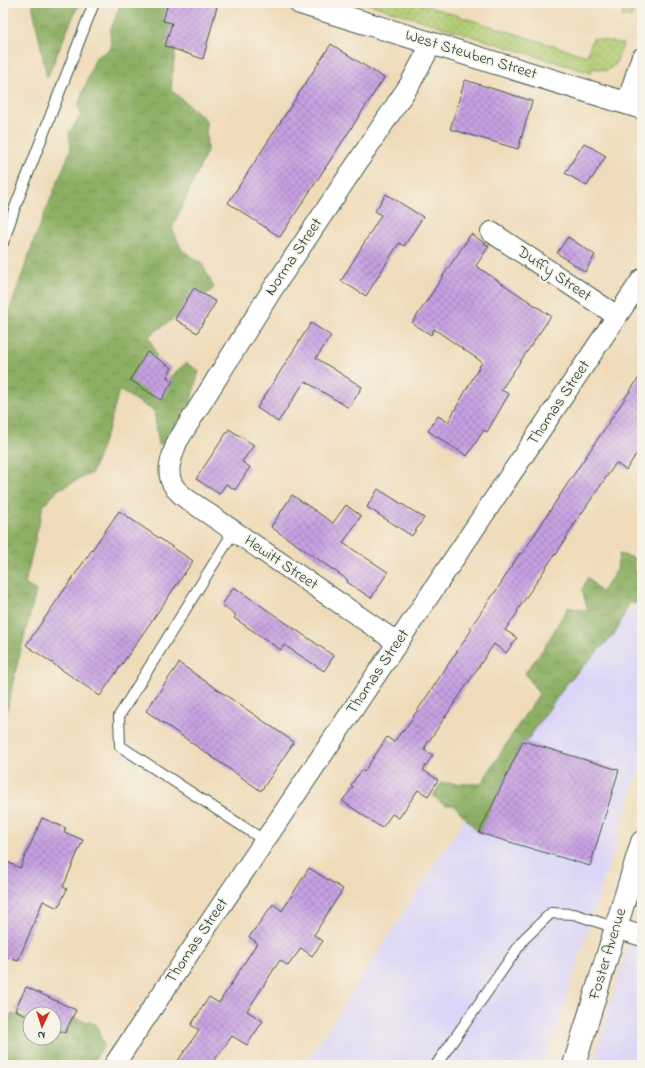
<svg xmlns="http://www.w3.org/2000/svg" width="645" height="1068" viewBox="0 0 645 1068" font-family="'Indie Flower',sans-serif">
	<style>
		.built { fill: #dbd6f7 }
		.grass { fill: url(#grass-dots); stroke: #688452 }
		.forest { fill: url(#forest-crowns); stroke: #56764c }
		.building { fill: url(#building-cross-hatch) }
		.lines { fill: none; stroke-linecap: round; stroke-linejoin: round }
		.service-casing { stroke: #3e5548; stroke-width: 12 }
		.minor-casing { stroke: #3e5548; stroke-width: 22 }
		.tertiary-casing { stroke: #3e5548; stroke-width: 24 }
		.secondary-casing { stroke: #3e5548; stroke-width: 24 }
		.service { stroke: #fff; stroke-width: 10 }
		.minor { stroke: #fff; stroke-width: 20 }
		.tertiary { stroke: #fff; stroke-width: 22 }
		.secondary { stroke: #fff; stroke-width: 22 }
		.labels { text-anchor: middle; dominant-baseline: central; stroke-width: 3.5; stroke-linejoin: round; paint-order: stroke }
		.street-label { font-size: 16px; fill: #1f3d34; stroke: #f7f3e8 }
	</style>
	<defs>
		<pattern id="grass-dots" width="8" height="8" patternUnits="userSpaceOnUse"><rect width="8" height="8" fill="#b0cb71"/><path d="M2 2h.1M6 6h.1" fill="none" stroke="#8fa65e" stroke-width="1.8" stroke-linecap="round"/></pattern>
		<pattern id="forest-crowns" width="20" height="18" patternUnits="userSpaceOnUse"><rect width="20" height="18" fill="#8caf63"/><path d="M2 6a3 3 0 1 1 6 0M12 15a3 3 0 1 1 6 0" fill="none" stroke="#729052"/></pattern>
		<pattern id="building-cross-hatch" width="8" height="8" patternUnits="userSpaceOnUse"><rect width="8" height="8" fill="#c7a0e2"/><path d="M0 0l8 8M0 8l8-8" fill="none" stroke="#a184b8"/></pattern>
	</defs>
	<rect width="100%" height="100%" fill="#f7f3e8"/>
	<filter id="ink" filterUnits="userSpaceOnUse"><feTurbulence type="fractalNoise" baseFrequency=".025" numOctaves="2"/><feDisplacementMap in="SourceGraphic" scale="8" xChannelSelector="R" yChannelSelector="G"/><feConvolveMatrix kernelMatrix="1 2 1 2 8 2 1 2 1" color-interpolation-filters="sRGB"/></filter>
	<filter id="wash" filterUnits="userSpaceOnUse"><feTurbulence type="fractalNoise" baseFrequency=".012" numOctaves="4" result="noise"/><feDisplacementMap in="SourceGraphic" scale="16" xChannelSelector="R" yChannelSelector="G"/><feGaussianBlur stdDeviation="0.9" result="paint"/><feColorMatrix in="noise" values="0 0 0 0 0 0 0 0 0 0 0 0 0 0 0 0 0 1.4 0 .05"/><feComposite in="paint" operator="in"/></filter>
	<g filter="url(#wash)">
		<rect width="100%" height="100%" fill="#efdbb9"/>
		<g class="built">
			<polygon points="642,598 642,761 545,1065 305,1065 539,704"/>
			<polygon points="642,900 642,1065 593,1065 624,958"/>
		</g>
		<g class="grass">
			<polygon points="365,3 417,3 587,56 593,38 623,44 616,64 607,71 593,68 591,73"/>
			<polygon points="626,3 635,3 631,18 622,16"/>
		</g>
		<g class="forest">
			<polygon points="32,3 79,3 47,78"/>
			<polygon points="121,3 187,3 177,33 171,90 206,120 207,151 172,228 182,250 202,263 214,288 198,301 149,336 165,381 186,363 199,371 191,401 192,430 159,445 154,411 119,390 110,424 92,473 59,489 43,506 25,584 36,591 15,673 3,729 3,330 34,240 71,149 69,133 81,115 78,105 96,57 111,49 110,31"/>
			<polygon points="619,554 634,558 634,571 642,574 642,604 629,603 616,632 568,682 526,742 523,741 479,833 454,805 445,805 433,796 441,783 481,784 519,724 539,694 525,673 544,648 568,607 588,611 582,590 588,577 601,593 617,570"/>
			<polygon points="13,1014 30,1018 30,1038 54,1038 54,1023 66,1016 96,1024 104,1046 91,1065 3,1065 3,1018"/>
		</g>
		<g id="blocks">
			<g class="building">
				<polygon points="168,3 218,3 203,59 165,46 172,23 163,21"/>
				<polygon points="331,44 384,78 280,237 228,203"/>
				<polygon points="465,80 532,101 518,149 450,129"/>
				<polygon points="584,143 606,156 587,186 565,173"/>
				<polygon points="386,194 423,217 404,246 399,243 366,296 341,281 381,215 375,211"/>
				<polygon points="471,234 489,246 476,266 551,316 501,390 509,394 487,432 484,430 467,456 428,431 438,416 448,422 482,362 434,329 431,335 412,323"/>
				<polygon points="568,237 595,255 585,272 557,253"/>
				<polygon points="194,288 216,302 197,333 175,319"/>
				<polygon points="311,323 331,336 316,358 362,387 349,408 305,381 278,422 257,408"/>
				<polygon points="147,352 172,368 167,377 173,381 161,400 130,380"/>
				<polygon points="642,373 642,445 626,470 616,463 575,523 556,555 555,554 517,611 518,612 505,630 517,638 506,653 494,644 425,747 426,747 424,750 433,755 423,770 438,780 428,796 418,790 399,818 392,814 382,828 342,801 353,787 351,785 362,770 364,772 387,737 394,742 402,731 403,732 472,629 470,628 500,585 520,553 522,554 564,489"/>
				<polygon points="229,429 254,445 242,462 250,467 235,490 226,484 219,494 196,479"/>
				<polygon points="378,489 424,518 412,536 367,507"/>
				<polygon points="292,495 333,523 346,505 361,516 343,543 388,572 371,598 347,582 348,580 271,527"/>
				<polygon points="119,511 193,561 100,696 26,645"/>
				<polygon points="234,587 334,656 324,671 284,645 281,650 234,618 236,615 222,605"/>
				<polygon points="179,663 294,742 261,791 146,711"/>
				<polygon points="523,741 619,770 590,866 479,833"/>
				<polygon points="42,818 66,828 64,832 83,840 63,887 67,889 58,908 43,901 18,961 3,956 3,860 20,868"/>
				<polygon points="309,868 343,889 314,935 323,941 312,956 301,948 288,966 280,960 247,1011 263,1021 247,1045 232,1036 211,1065 175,1065 199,1030 191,1025 209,997 219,1003 257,943 249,937 273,904 282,911"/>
				<polygon points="26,987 76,1010 65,1033 54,1028 54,1014 30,1014 30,1017 15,1010"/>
			</g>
		</g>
	</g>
	<g filter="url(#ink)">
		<use href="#blocks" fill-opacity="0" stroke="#3e5548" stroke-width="1"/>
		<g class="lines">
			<defs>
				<g id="service">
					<polyline points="3,243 14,210 94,3"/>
					<polyline points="234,531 119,716 120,746 265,841"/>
					<polyline points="436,1065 524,939 551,913 574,914 616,928"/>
				</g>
				<g id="minor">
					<polyline points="491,232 617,316"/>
					<path d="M398,643L184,497C181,494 177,491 175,488C164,474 172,456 177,442L272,290L410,84L432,43"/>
					<polyline points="616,928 642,936"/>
					<polyline points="114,1065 642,279"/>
				</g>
				<polyline id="tertiary" points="574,1065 642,842"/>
				<g id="secondary">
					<polyline points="300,3 642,108"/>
					<polyline points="628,103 642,59"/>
				</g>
			</defs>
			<use href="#service" class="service-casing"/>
			<use href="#minor" class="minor-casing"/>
			<use href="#tertiary" class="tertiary-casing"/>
			<use href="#secondary" class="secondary-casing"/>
			<use href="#service" class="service"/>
			<use href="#minor" class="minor"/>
			<use href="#tertiary" class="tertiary"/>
			<use href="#secondary" class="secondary"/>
		</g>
	</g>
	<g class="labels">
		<g class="street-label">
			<text transform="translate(471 55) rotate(17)">West Steuben Street</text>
			<text transform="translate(294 257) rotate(-56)">Norma Street</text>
			<text transform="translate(554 274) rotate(34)">Duffy Street</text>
			<text transform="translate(559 403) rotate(-56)">Thomas Street</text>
			<text transform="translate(281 563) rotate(34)">Hewitt Street</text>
			<text transform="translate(378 672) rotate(-56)">Thomas Street</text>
			<text transform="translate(197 941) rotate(-56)">Thomas Street</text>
			<text transform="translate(608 954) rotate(-73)">Foster Avenue</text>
		</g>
	</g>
	<rect width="645" height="1068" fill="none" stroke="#f7f3e8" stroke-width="16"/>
	<g transform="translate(42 1026) rotate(184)"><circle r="19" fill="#f7f3e8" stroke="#a1aaa0"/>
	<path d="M0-3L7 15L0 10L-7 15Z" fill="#c8321e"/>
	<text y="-6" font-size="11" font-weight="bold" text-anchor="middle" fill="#1f3d34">N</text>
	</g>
</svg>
